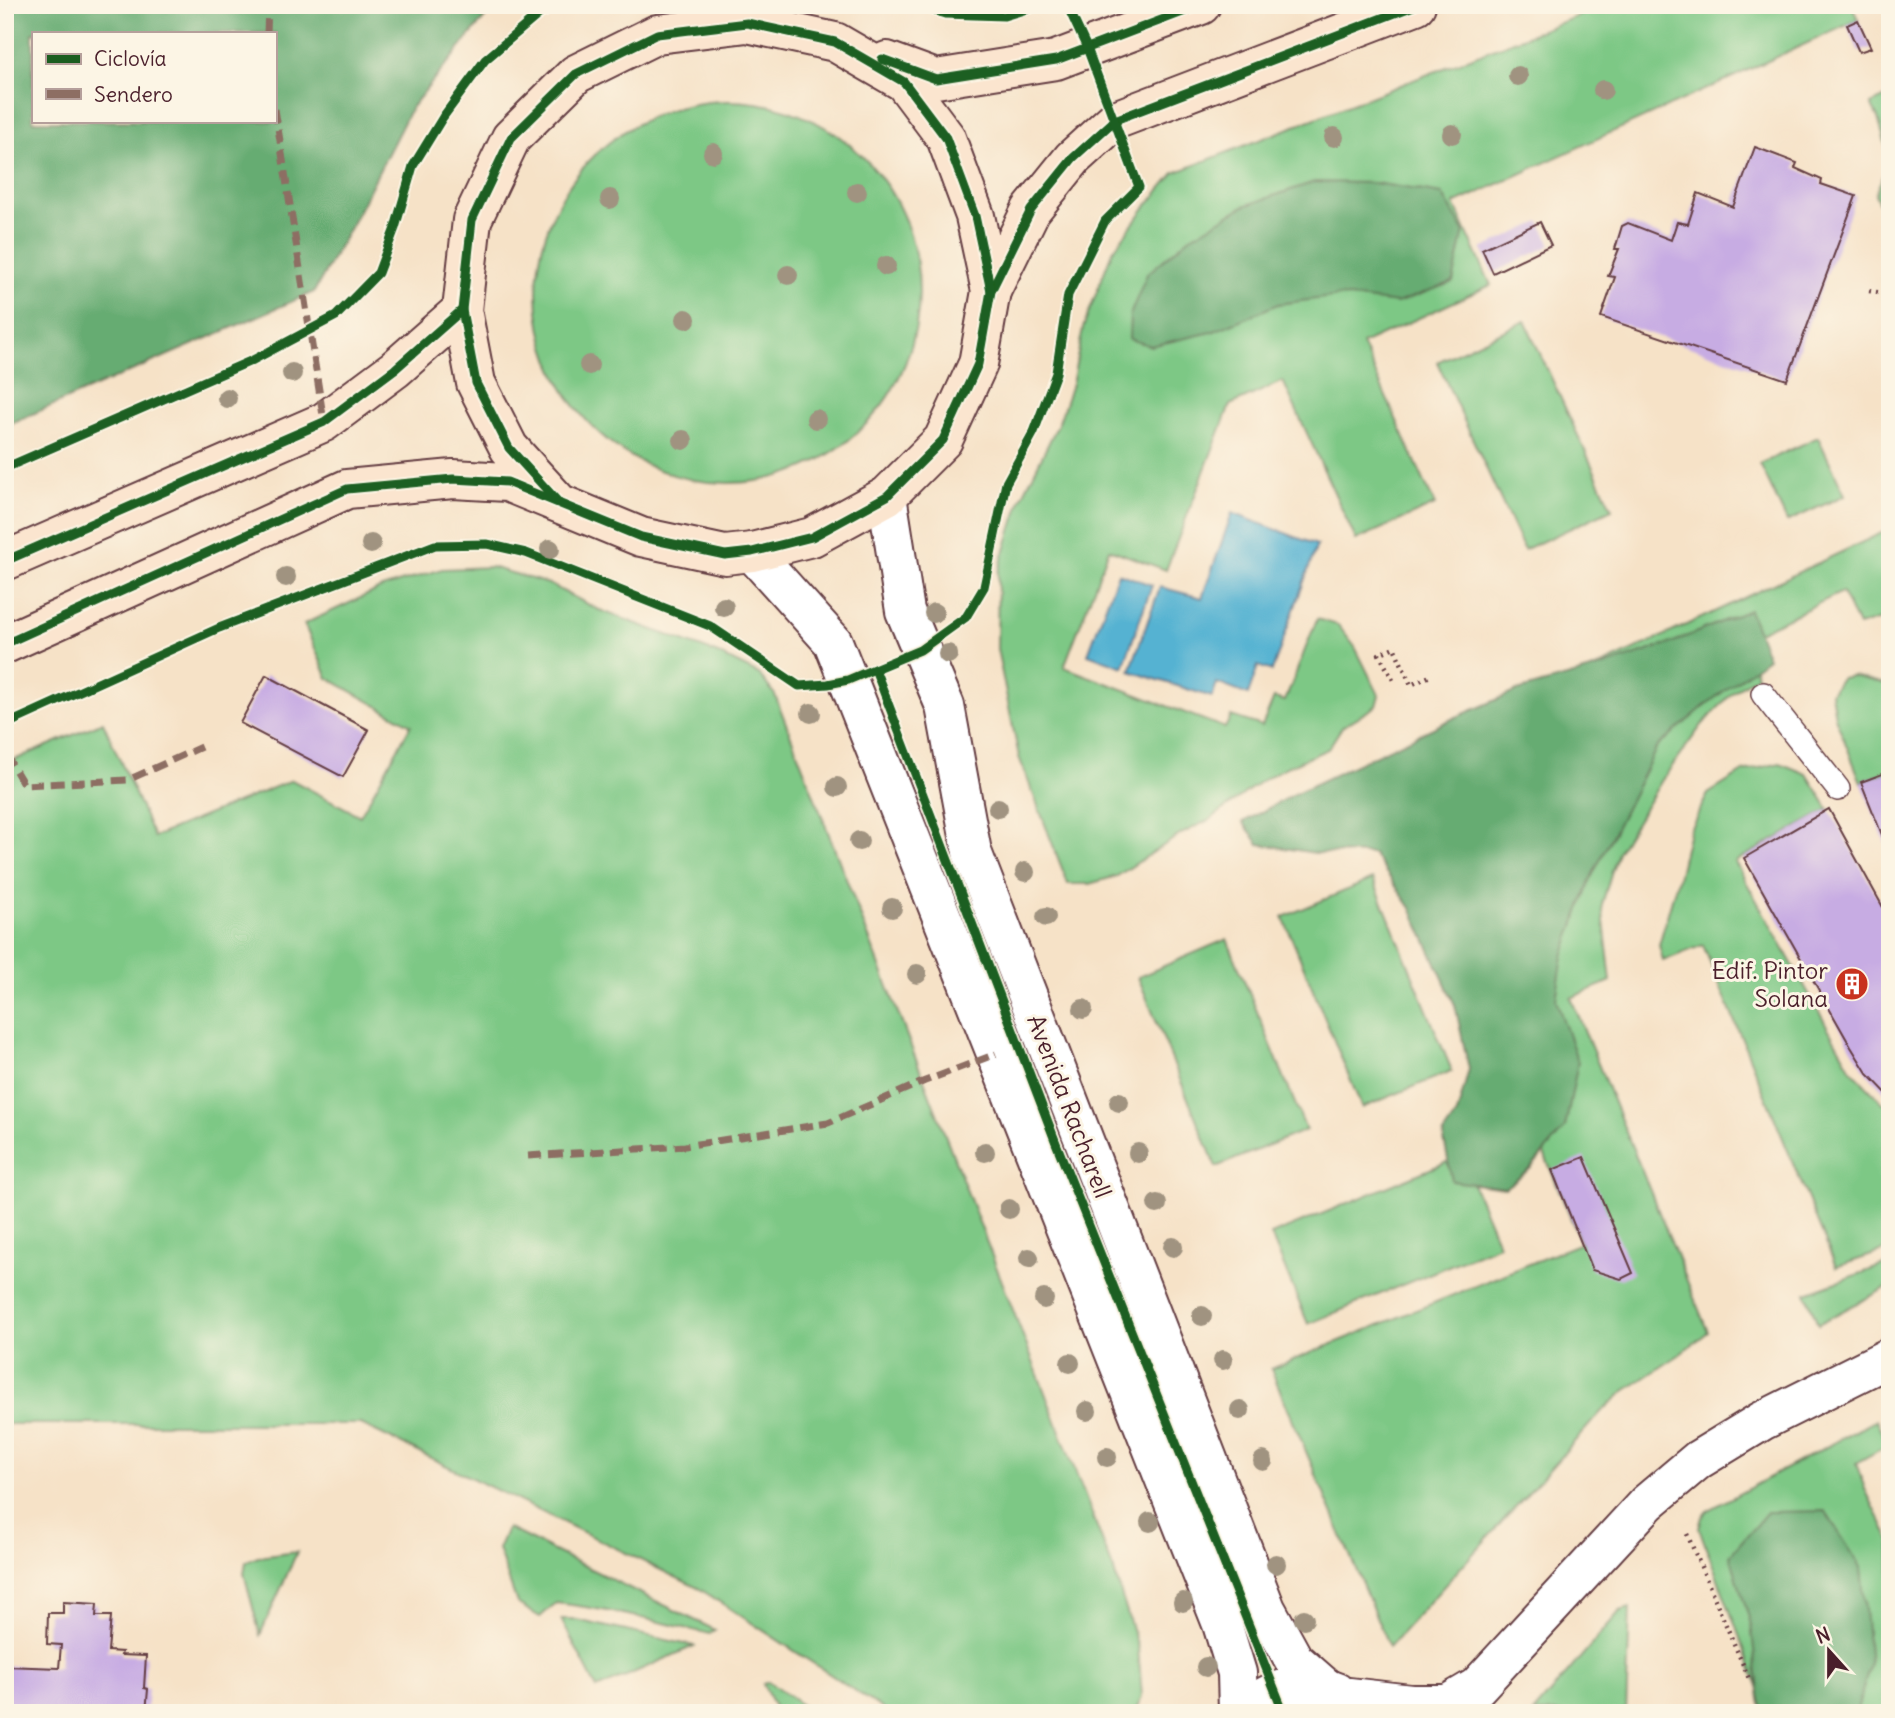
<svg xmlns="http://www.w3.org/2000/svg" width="1895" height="1718" viewBox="0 0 1895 1718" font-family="Delius,sans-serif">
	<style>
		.green { fill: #7dc885; stroke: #647458; stroke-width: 2 }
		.forest { fill: #66ac72; stroke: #58664e; stroke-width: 2; fill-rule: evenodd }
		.water { fill: #54b2d2; stroke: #4f687e; stroke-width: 2 }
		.building { fill: #c7ace3 }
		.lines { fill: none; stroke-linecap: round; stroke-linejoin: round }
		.lane-casing { stroke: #643c42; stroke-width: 26 }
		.street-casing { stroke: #643c42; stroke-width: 42 }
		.secondary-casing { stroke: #643c42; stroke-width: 42 }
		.path { stroke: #643c42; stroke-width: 4.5; stroke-dasharray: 2 5; stroke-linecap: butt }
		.lane { stroke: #fff; stroke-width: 23 }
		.street { stroke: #fff; stroke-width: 38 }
		.secondary { stroke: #fbe5cf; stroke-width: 38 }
		.quiet { stroke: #8d6e63; stroke-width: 7; stroke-dasharray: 14 7; stroke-linecap: butt }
		.cycleway-casing { stroke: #fcf5e5; stroke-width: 13 }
		.cycleway { stroke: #1b5e20; stroke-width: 9 }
		.tree { fill: #a09380 }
		.labels { text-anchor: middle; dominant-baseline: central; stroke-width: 6; stroke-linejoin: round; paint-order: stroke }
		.poi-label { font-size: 24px; fill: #4a1f2b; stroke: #fcf5e5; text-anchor: end }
		.street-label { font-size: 24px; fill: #4a1f2b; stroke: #fcf5e5 }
	</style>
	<rect width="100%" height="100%" fill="#fcf5e5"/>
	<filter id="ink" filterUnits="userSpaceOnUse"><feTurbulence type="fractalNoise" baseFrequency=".0143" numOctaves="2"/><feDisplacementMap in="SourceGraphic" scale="14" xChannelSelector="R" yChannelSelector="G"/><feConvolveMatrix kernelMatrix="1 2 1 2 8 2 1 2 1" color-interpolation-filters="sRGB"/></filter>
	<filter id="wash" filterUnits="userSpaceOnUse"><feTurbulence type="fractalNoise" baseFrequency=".00686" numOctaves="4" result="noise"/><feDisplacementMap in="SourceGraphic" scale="28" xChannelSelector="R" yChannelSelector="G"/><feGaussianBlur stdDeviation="1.57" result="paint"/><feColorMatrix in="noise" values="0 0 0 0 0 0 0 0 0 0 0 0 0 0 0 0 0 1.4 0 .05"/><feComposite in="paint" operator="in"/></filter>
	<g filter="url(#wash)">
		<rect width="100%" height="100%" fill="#f6e2c7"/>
		<g class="green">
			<polygon points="1606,5 1852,5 1858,20 1454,204 1491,285 1362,344 1435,505 1356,540 1283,381 1230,405 1166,570 1109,549 1064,667 1225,728 1231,716 1262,726 1274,698 1285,701 1317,619 1338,625 1355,647 1379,695 1376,706 1342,727 1328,749 1282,769 1257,784 1211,819 1181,834 1117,876 1089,884 1068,884 1019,757 997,649 998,572 1021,499 1059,422 1072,384 1083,328 1112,252 1144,209 1174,173"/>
			<polygon points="1890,95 1890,229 1875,194 1890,160 1878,118 1871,104"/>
			<circle cx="728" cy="292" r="191"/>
			<polygon points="1525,321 1612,509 1524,550 1437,362"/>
			<polygon points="1818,437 1845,495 1787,522 1760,464"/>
			<polygon points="1890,529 1890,620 1877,620 1858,626 1842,592 1744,639 1757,675 1733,692 1702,725 1662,780 1618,852 1602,904 1611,981 1571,998 1708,1332 1679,1355 1625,1391 1601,1412 1389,1647 1271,1369 1581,1243 1405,817 1485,720"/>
			<polygon points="491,567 549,584 597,609 718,654 759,674 775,695 1114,1571 1138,1648 1142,1696 1136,1713 889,1713 700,1589 361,1424 5,1424 5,764 103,722 154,837 292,780 360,816 411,725 328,678 304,624 382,588 442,569"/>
			<polygon points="1852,676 1890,685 1890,771 1861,782 1835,717 1831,693 1841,678"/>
			<polygon points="1780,763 1807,774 1829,809 1735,862 1851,1069 1882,1102 1890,1107 1890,1249 1836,1267 1703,945 1663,961 1659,945 1679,874 1689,831 1708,794 1743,772"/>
			<polygon points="1373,879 1452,1071 1362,1108 1283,917"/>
			<polygon points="1227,939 1306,1130 1216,1167 1138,977"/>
			<polygon points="1461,1156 1499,1245 1308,1324 1271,1235"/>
			<polygon points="1890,1263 1890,1286 1818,1324 1806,1293"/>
			<polygon points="1876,1420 1888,1445 1856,1463 1865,1489 1890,1540 1890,1713 1768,1713 1699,1528 1702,1517 1707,1511"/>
			<path d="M507,1528L715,1630L710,1634C659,1622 608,1609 556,1603L540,1617L517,1603L498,1549Z"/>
			<polygon points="297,1552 260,1635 244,1573 246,1562 258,1557"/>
			<polygon points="1630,1608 1626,1713 1533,1713 1620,1611"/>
			<polygon points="561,1619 572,1619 694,1646 597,1689"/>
			<polygon points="768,1682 813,1713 777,1713 763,1684"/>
		</g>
		<g class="forest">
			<path d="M5,5H499L490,11L411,108L352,224L314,292L5,426ZM33,33H275V121H33Z"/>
			<polygon points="1314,182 1375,183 1442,194 1464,231 1453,282 1397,303 1340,296 1278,304 1212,332 1151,346 1129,339 1130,315 1147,274 1189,238 1244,206"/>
			<polygon points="1749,610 1768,658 1708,703 1657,747 1592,876 1563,956 1556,1000 1578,1062 1565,1128 1531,1168 1505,1188 1452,1181 1443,1134 1457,1114 1469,1069 1455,1005 1411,908 1373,854 1315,853 1259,844 1243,822 1294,794 1454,718 1517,691 1595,669 1671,643"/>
			<polygon points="1825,1511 1861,1567 1870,1664 1856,1713 1763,1713 1760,1699 1751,1625 1730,1555 1767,1512"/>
		</g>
		<g class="water">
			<polygon points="1232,513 1317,545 1272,671 1258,666 1248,695 1217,683 1212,697 1130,671 1160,587 1202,598"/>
			<polygon points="1118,573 1152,585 1123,667 1088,654"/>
		</g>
		<g id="blocks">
			<g class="building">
				<polygon points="1858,20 1871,48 1859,52 1847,25"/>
				<polygon points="1755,147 1797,163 1795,168 1822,180 1821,184 1856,196 1787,380 1601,317 1615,277 1608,276 1619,249 1615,249 1622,226 1628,223 1671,240 1677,222 1688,224 1698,193 1733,207"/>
				<polygon points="1540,222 1551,245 1493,273 1482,249"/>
				<polygon points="266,675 369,730 343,777 240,723"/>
				<polygon points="1890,771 1890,855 1861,782"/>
				<polygon points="1829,809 1890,920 1890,1097 1867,1073 1851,1047 1744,858"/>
				<polygon points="1584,1157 1633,1273 1621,1279 1592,1270 1552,1170"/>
				<polygon points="63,1602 97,1604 96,1616 111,1616 108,1651 122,1652 121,1655 146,1656 144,1688 148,1689 146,1713 5,1713 5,1666 59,1668 61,1645 47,1644 48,1613 63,1613"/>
			</g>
		</g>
	</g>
	<g filter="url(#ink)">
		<use href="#blocks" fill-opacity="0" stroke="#643c42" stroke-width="2"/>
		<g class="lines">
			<defs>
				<polyline id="lane" points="1763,694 1838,789"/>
				<g id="street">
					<polyline points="887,496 905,611 945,706 972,852 1266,1609 1294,1660 1326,1688"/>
					<polyline points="752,552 833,642 1222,1624 1237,1673 1238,1713"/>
					<polyline points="1349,1697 1411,1704 1448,1704 1477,1687 1647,1503 1698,1460 1762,1421 1890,1357"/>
					<path d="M1244,1713C1269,1688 1303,1678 1336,1692"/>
				</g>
				<g id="secondary">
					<polyline points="887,61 936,79 1056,60 1201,5"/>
					<polyline points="991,291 1031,210 1073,158 1115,120 1416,5"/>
					<polyline points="5,561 324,422 395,369 462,310"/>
					<polyline points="5,644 347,489 453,479 507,482 641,537 725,555 752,552 812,537 887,496 943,440 978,364 991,291 975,216 946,138 904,82 835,42 747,23 657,34 576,74 511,138 472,220 462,310 476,383 509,448 559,503"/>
				</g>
			</defs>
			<use href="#lane" class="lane-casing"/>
			<use href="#street" class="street-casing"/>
			<use href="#secondary" class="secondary-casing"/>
			<g class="path">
				<polyline points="1869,291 1890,294"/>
				<polyline points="1393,680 1379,654 1394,647 1411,685 1430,676"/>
				<polyline points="1687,1534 1750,1681"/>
			</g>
			<use href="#lane" class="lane"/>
			<use href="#street" class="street"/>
			<use href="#secondary" class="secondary"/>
			<g class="quiet">
				<polyline points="267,33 268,5"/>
				<polyline points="275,109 324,422"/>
				<polyline points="5,753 24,785 128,780 201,747"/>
				<polyline points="528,1156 685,1146 828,1123 925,1081 996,1054"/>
			</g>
			<defs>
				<g id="cycleway">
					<polyline points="917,5 945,14 1004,16 1040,5"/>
					<polyline points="882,59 936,79 1056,60 1201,5"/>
					<polyline points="991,291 1031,210 1073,158 1115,120 1416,5"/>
					<polyline points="5,468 253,360 336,316 378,273 395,228 413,166 443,117 485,60 539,14 559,5"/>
					<polyline points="5,561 324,422 395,369 462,310"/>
					<polyline points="5,644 347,489 453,479 507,482 641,537 725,555 752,552 812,537 887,496 943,440 978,364 991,291 975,216 946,138 904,82 835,42 747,23 657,34 576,74 511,138 472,220 462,310 476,383 509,448 559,503"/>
					<polyline points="875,669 1056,1143 1284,1713"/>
					<polyline points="5,725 219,628 435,545 487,544 526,553 710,626 799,686 828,684 848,680 920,650 966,617 984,587 1006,483 1034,432 1056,373 1068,295 1105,221 1139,187 1087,48 1067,5"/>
				</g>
			</defs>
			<use href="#cycleway" class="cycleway-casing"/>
			<use href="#cycleway" class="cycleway"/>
		</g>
		<g class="tree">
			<circle cx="1518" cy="76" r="10"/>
			<circle cx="1603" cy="90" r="10"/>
			<circle cx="1452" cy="134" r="10"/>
			<circle cx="1334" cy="137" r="10"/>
			<circle cx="713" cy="153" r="10"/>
			<circle cx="857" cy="192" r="10"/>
			<circle cx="610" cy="199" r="10"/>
			<circle cx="886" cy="266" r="10"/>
			<circle cx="788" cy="275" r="10"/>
			<circle cx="686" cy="319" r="10"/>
			<circle cx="589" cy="365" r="10"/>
			<circle cx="292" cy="373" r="10"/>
			<circle cx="227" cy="398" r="10"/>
			<circle cx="816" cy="419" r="10"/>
			<circle cx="683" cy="440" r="10"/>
			<circle cx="371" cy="544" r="10"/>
			<circle cx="550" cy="549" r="10"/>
			<circle cx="286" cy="577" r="10"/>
			<circle cx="724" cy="607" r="10"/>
			<circle cx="934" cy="613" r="10"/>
			<circle cx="948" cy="654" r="10"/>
			<circle cx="811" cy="713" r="10"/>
			<circle cx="837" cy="787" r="10"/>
			<circle cx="998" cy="808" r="10"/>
			<circle cx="859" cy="841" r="10"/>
			<circle cx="1025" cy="872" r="10"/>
			<circle cx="892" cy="908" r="10"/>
			<circle cx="1046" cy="917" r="10"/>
			<circle cx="917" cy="974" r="10"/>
			<circle cx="1083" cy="1009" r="10"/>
			<circle cx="1119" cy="1102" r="10"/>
			<circle cx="985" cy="1152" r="10"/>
			<circle cx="1138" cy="1153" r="10"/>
			<circle cx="1157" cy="1204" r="10"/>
			<circle cx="1009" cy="1209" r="10"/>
			<circle cx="1173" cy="1247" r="10"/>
			<circle cx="1029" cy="1258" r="10"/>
			<circle cx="1044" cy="1299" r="10"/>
			<circle cx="1202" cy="1316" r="10"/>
			<circle cx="1223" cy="1360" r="10"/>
			<circle cx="1070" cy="1363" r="10"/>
			<circle cx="1240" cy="1410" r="10"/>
			<circle cx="1087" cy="1411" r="10"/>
			<circle cx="1107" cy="1457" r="10"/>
			<circle cx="1263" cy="1461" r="10"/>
			<circle cx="1150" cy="1522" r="10"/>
			<circle cx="1276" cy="1564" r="10"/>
			<circle cx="1183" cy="1602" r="10"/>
			<circle cx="1304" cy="1619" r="10"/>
			<circle cx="1206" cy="1667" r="10"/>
		</g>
	</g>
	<defs>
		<symbol id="building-disc" viewBox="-11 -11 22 22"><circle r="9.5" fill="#c8321e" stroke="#fcf5e5"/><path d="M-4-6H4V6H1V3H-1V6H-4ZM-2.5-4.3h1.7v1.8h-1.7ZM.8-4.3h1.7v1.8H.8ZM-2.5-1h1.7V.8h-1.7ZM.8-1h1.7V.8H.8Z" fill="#fff"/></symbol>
	</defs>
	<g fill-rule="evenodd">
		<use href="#building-disc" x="1833" y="965" width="38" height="38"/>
	</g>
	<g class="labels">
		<g class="poi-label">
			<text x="1828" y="970">Edif. Pintor<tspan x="1828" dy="28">Solana</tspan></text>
		</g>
		<g class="street-label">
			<text transform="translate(1070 1106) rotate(69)">Avenida Racharell</text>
		</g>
	</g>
	<rect width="1895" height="1718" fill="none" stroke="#fcf5e5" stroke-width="28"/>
	<rect x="32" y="32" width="245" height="91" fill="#fcf5e5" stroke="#b59f9b" stroke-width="2"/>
	<rect x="46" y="54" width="35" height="10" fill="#1b5e20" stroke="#b59f9b" stroke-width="2"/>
	<text x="94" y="66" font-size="21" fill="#4a1f2b">Ciclovía</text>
	<rect x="46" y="89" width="35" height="10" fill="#8d6e63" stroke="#b59f9b" stroke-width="2"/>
	<text x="94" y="102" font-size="21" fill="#4a1f2b">Sendero</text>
	<g transform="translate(1829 1651) rotate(339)" stroke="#fcf5e5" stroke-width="5" paint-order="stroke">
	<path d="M0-5L12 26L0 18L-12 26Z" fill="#4a1f2b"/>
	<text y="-10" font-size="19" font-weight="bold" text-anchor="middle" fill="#4a1f2b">N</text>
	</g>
</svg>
